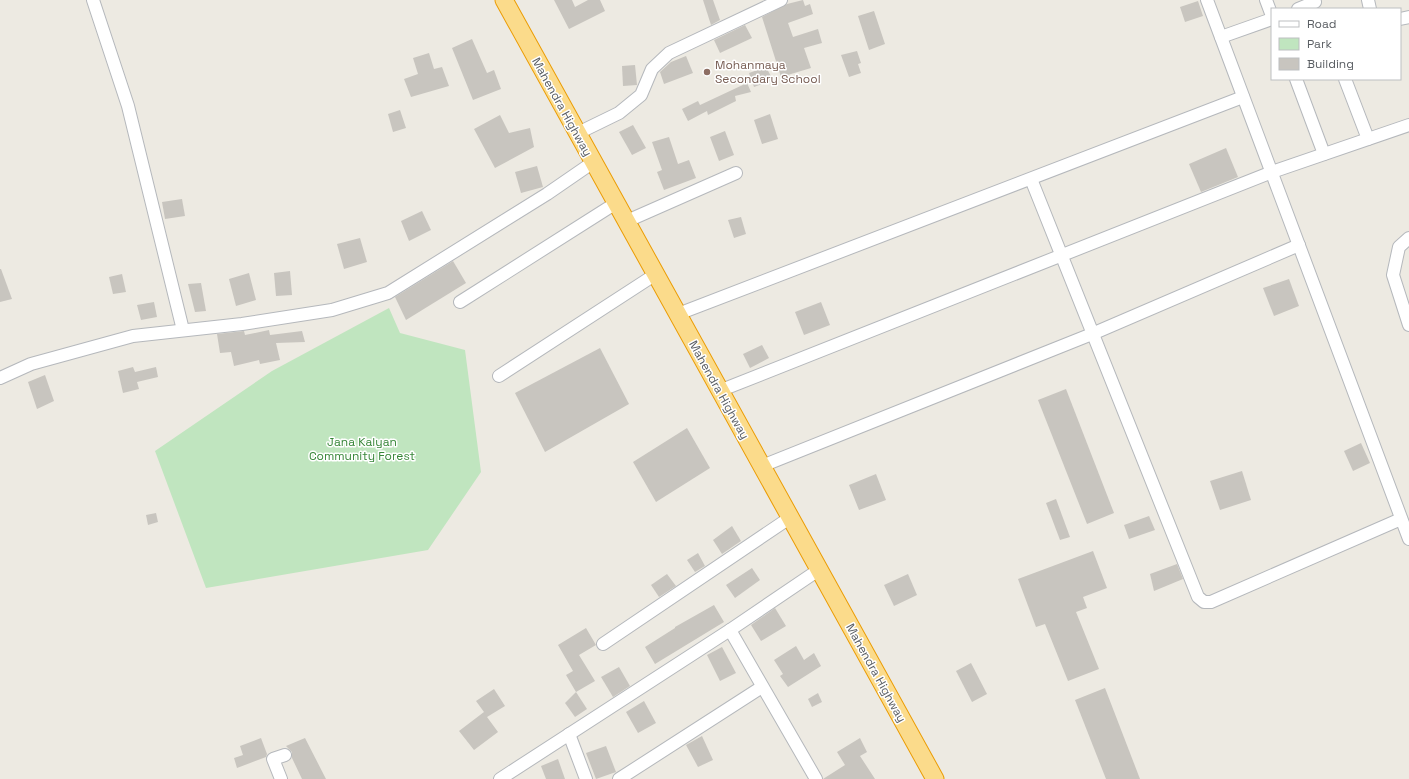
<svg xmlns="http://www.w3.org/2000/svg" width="1409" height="779" viewBox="0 0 1409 779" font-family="'Space Grotesk',sans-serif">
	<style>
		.green { fill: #c0e5bf }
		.building { fill: #c8c5bf }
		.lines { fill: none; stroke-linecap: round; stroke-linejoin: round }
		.minor-casing { stroke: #b5b8bc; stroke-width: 14 }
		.highway-casing { stroke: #eb9c04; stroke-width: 19 }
		.minor { stroke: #fff; stroke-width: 12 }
		.highway { stroke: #fbdb8b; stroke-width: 17 }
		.education-dot { fill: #8d6e63; stroke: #fff; stroke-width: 1.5 }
		.labels { text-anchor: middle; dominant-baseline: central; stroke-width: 3; stroke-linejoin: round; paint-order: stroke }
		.education-label { font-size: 12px; fill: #785e54; stroke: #fff; text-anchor: start }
		.street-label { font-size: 12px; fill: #5a5e63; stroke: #fff }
		.park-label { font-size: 12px; fill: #378638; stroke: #fff }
	</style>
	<rect width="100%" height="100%" fill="#edeae2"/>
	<polygon class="green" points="389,308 400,333 465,350 481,472 428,550 206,588 155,451 272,371"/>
	<g class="building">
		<polygon points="554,0 572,0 575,7 588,0 600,0 605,11 569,29"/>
		<polygon points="703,0 713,0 720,20 711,25"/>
		<polygon points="803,0 805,6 810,4 813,14 788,23 793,37 818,29 822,43 804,48 811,68 781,77 762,17 787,4"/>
		<polygon points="1198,1 1203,16 1185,22 1180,7"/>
		<polygon points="874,11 885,44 869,50 858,16"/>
		<polygon points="745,25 752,38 720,53 714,40"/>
		<polygon points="472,39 487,73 494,70 501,89 473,100 452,48"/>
		<polygon points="857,51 861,63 858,64 861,73 849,77 841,55"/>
		<polygon points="429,53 434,69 442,67 449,86 411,97 404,79 418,74 413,58"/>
		<polygon points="686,56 693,73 664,84 660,72 671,62"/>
		<polygon points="635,65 637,85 623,86 622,66"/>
		<polygon points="766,67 773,80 754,87 749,73"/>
		<polygon points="747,83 751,92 735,96 736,101 708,115 707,111 688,121 682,109 698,101 700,105"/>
		<polygon points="400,110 406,128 393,132 388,114"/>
		<polygon points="770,114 778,139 762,144 754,120"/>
		<polygon points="500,115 509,133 530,128 534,147 495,168 474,129"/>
		<polygon points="633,125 646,148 632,155 619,132"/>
		<polygon points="725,131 734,155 719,161 710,137"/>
		<polygon points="669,137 678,164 689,160 696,178 664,190 657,172 662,170 652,142"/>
		<polygon points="1226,148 1238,177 1201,192 1189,164"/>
		<polygon points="537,166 543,187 521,193 515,172"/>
		<polygon points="182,199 185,216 165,219 162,202"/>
		<polygon points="422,211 431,230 409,241 401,221"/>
		<polygon points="741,217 746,234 734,238 728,220"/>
		<polygon points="360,238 367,262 344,269 337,244"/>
		<polygon points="453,261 466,283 406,320 395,297"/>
		<polygon points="0,269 1,269 12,299 0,302"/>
		<polygon points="290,271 292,295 276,296 274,273"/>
		<polygon points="249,273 256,300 236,306 229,279"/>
		<polygon points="122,274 126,292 113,294 109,277"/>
		<polygon points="1289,279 1299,306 1274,316 1263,288"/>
		<polygon points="201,283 206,311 195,312 188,284"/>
		<polygon points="154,302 157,317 141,320 137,305"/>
		<polygon points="821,302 830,325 804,335 795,312"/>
		<polygon points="269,330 270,335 302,331 305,342 276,343 280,360 260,364 259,360 234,366 231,352 220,353 217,334 244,331 245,335"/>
		<polygon points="762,345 769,358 750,368 743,354"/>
		<polygon points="600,348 629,404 545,452 515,393"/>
		<polygon points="133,367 135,372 156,367 158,377 137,382 139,389 123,393 118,371"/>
		<polygon points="45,375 54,401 37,409 28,382"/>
		<polygon points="1066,389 1114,513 1087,524 1038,400"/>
		<polygon points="687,428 710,468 656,502 633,462"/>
		<polygon points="1361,443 1370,463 1353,471 1344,451"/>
		<polygon points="1242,471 1251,500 1220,510 1210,481"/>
		<polygon points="876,474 886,500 859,510 849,485"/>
		<polygon points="1056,499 1070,537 1060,540 1046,503"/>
		<polygon points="156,513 158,522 148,525 146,515"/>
		<polygon points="1149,516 1155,530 1129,539 1124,525"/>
		<polygon points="732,526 741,541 722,554 713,540"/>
		<polygon points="1093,551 1107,588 1083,597 1087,608 1076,612 1099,669 1068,681 1045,624 1036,627 1018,579"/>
		<polygon points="698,553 705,566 695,572 687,560"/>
		<polygon points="1177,564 1183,579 1154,591 1150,574"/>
		<polygon points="752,568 760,580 735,598 726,585"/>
		<polygon points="667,574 676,586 659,597 651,585"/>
		<polygon points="908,574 917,595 894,606 884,585"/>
		<polygon points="714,605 724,622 655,664 645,647 675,628 675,627"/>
		<polygon points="775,608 786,626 761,641 751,625"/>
		<polygon points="586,628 596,645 579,655 595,681 576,692 566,675 573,671 558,645"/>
		<polygon points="796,646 804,660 814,653 821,666 788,687 780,676 783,674 774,660"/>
		<polygon points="722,647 736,673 720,681 707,655"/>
		<polygon points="971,663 987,694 972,702 956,671"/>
		<polygon points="619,667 630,686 613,697 601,677"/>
		<polygon points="1105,688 1140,779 1106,779 1075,700"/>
		<polygon points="494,689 505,706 487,717 498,732 474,750 459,731 484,712 476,701"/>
		<polygon points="576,692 587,709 575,717 565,703"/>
		<polygon points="818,693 822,702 812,707 808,699"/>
		<polygon points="644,701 656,723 638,733 626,712"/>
		<polygon points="702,736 713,760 698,767 686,745"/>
		<polygon points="261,738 267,754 266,757 237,768 234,758 243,755 240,746"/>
		<polygon points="305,738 326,779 302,779 292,758 292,752 286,746"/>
		<polygon points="860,738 867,752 860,756 875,779 823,779 845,765 837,752"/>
		<polygon points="606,746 616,772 596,779 586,753"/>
		<polygon points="558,759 565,779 546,779 541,766"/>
	</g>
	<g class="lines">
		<defs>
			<g id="minor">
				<polyline points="93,0 128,106 183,330"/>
				<polyline points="1207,0 1409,539"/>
				<polyline points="1266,0 1272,16"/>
				<polyline points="1368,0 1370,9"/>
				<polyline points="1298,9 1315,2"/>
				<polyline points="1400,19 1409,17"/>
				<polyline points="1221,37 1272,19"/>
				<polyline points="1296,79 1324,154"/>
				<polyline points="1345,79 1368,139"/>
				<polyline points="576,134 619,113 641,95 652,69 669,53 781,0"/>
				<polyline points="1031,179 1198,597 1204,602 1211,602 1401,519"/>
				<polyline points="627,221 736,173"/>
				<polyline points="1409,238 1399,247 1393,275 1409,325"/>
				<polyline points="460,302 616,203"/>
				<polyline points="678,314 1243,97"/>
				<polyline points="499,376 656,274"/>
				<polyline points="0,378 31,364 133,336 242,324 332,310 388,293 547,194 592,163"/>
				<polyline points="719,391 1272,172 1409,125"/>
				<polyline points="762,466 1092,334 1299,245"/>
				<polyline points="730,630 816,779"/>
				<polyline points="603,644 791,517"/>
				<polyline points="569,734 586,779"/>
				<polyline points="281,779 273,759 285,755"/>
				<polyline points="500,779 730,630 820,569"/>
				<polyline points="619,779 762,687"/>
			</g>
			<polyline id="highway" points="504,0 935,779"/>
		</defs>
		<use href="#minor" class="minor-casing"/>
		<use href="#highway" class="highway-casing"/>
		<use href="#minor" class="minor"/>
		<use href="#highway" class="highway"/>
	</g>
	<circle class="education-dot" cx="707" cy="72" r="4"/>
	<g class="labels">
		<g class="education-label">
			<text x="715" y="65">Mohanmaya<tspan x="715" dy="14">Secondary School</tspan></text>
		</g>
		<g class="street-label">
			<text transform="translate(562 107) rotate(61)">Mahendra Highway</text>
			<text transform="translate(719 390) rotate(61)">Mahendra Highway</text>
			<text transform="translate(876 673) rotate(61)">Mahendra Highway</text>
		</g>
		<g class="park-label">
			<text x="362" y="442">Jana Kalyan<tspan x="362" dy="14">Community Forest</tspan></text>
		</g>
	</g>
	<rect x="1271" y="8" width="130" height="72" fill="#ffffff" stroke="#bdbfc1"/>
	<rect x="1279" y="21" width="20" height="6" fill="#ffffff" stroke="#bdbfc1"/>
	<text x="1307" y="28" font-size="12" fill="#5a5e63">Road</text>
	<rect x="1279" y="38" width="20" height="12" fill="#c0e5bf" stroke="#bdbfc1"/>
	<text x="1307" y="48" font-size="12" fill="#5a5e63">Park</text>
	<rect x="1279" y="58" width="20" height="12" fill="#c8c5bf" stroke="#bdbfc1"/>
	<text x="1307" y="68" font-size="12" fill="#5a5e63">Building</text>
</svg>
